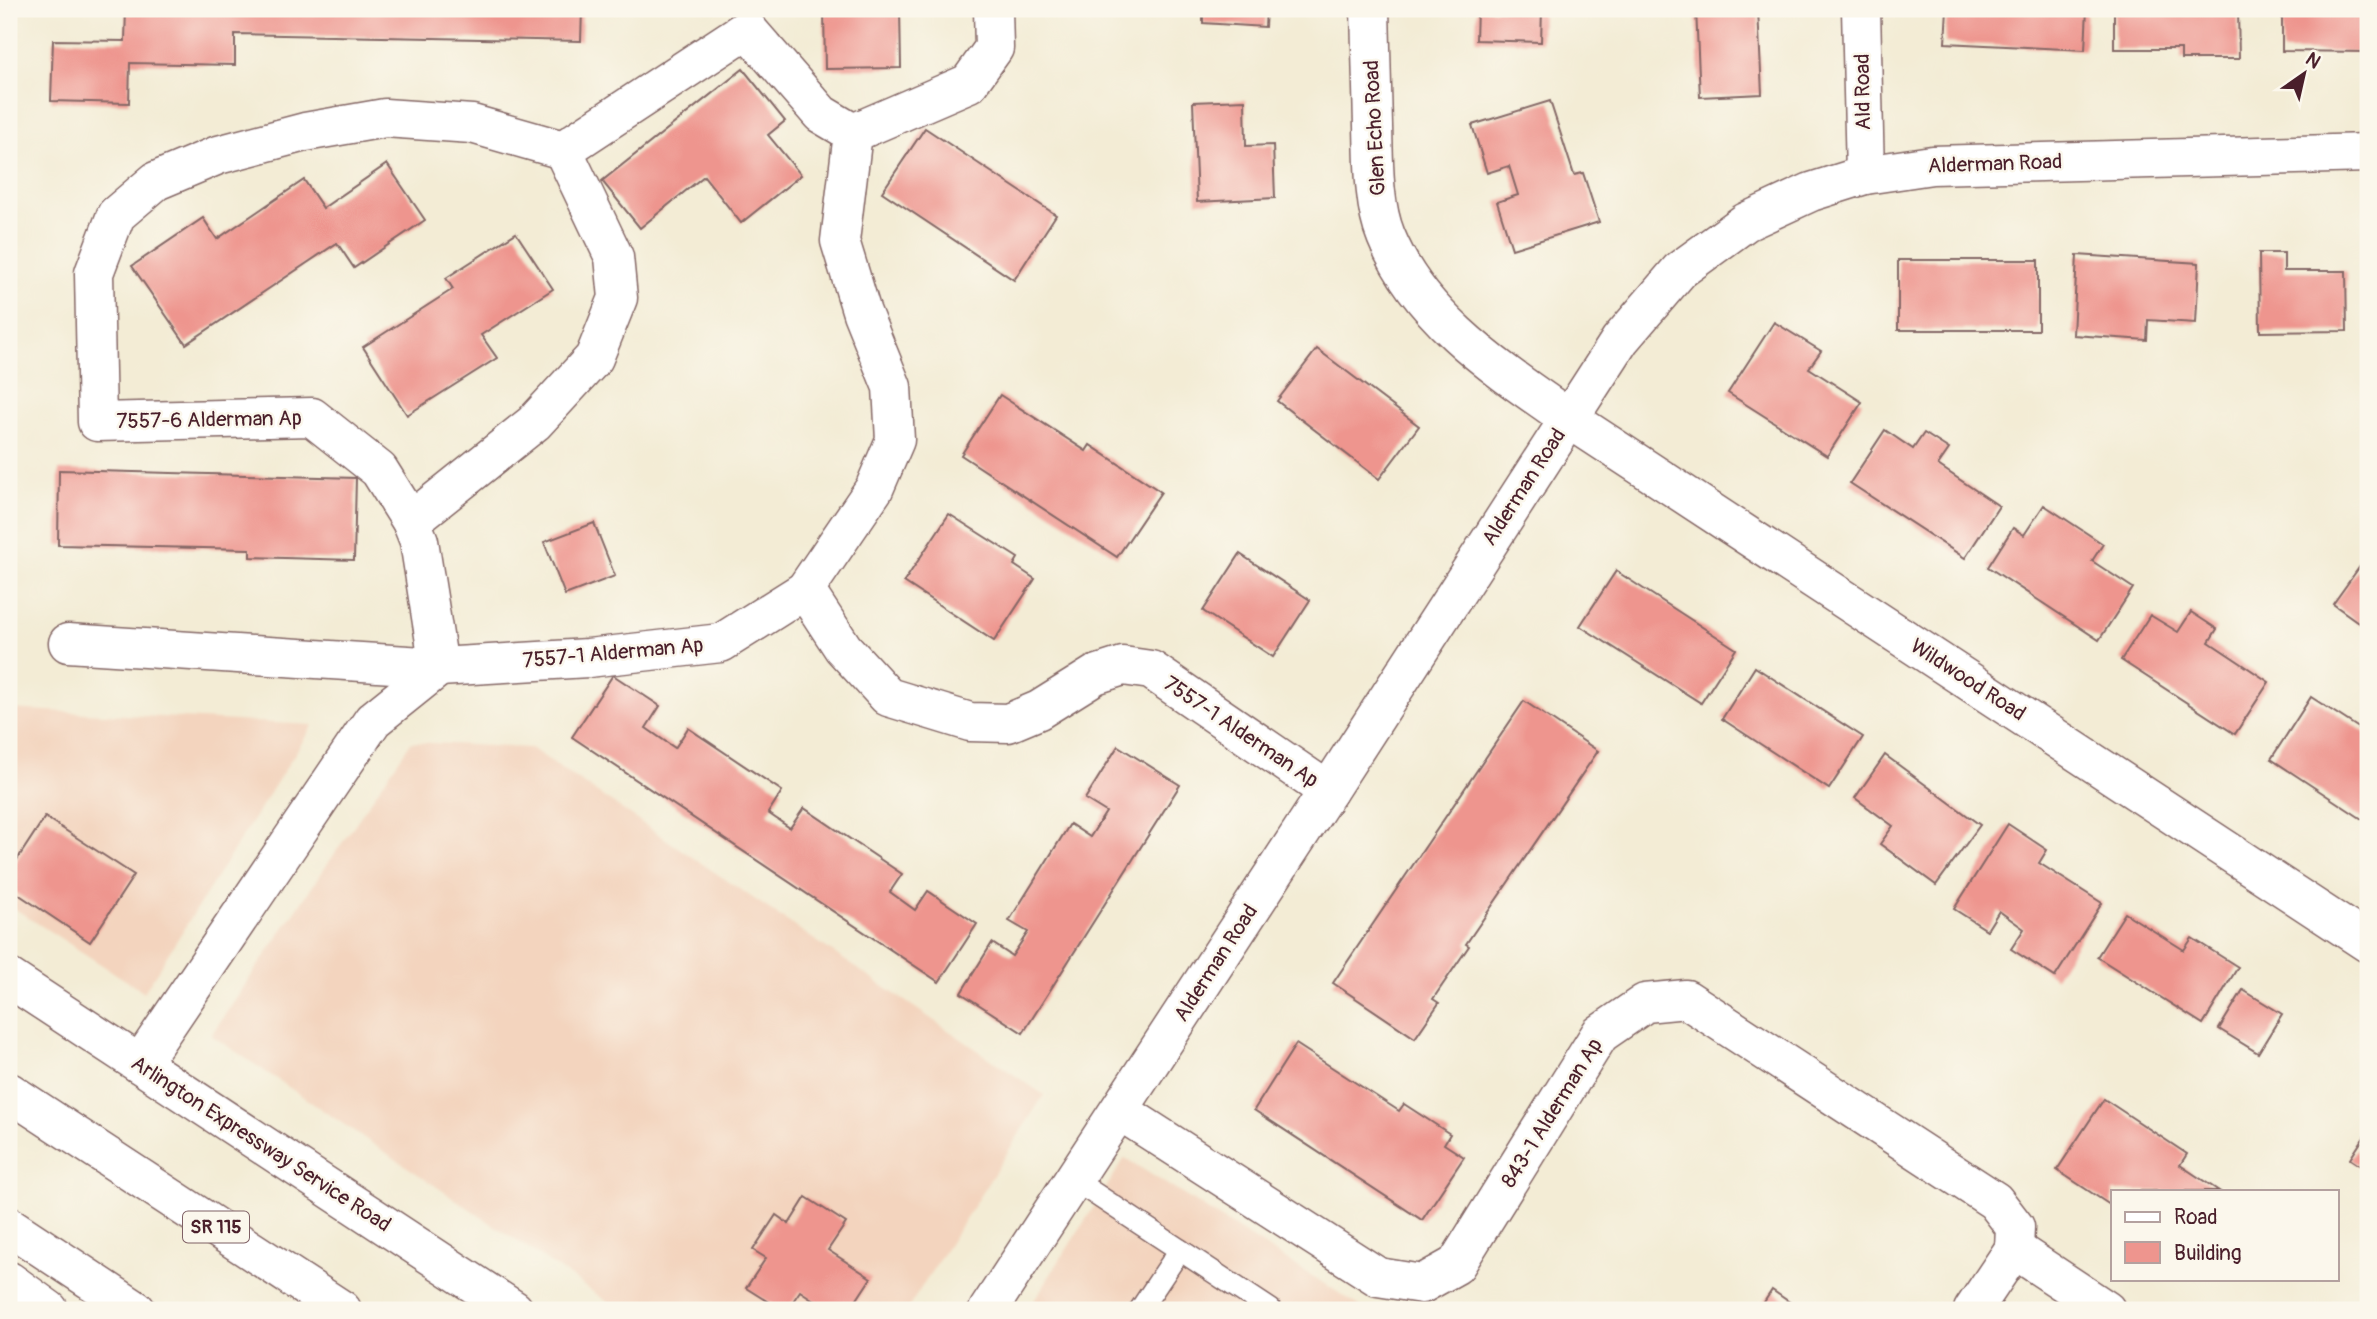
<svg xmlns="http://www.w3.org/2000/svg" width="2377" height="1319" viewBox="0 0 2377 1319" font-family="Pangolin,sans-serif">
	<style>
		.built { fill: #f3d4be }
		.building { fill: #ee958e }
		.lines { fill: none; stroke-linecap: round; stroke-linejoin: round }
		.lane-casing { stroke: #856766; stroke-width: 24 }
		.street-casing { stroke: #856766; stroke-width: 41 }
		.secondary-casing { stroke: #856766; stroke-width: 41 }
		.highway-casing { stroke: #856766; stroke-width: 41 }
		.lane { stroke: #fff; stroke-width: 21 }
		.street { stroke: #fff; stroke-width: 38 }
		.secondary { stroke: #fff; stroke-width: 38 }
		.highway { stroke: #fff; stroke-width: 38 }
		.labels { text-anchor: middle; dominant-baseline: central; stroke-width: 5; stroke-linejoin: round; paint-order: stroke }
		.shield { fill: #fbf7ec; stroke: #7f6065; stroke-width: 2 }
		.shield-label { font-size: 19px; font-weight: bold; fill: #4a1f2b }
		.street-label { font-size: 21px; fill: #4a1f2b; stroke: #fbf7ec }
	</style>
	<rect width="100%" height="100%" fill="#fbf7ec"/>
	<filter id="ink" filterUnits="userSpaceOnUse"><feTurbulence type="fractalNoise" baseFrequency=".0143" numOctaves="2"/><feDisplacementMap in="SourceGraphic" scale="14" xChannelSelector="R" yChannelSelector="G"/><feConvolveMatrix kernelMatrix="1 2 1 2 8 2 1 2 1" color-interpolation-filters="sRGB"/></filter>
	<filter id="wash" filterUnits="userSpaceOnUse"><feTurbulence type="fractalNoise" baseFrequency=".00686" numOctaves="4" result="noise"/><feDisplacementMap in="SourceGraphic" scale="28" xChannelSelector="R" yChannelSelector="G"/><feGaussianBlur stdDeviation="1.57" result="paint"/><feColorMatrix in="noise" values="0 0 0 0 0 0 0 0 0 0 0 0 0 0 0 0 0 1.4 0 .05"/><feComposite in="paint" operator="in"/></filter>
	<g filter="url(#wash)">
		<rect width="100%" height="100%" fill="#f3ecd5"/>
		<g class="built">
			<polygon points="9,709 313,725 144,992 9,905"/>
			<polygon points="411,742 531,748 1044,1095 907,1310 620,1310 211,1035"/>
			<polygon points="1125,1158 1366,1310 1028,1310"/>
		</g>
		<g id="blocks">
			<g class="building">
				<polygon points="126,9 582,9 581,41 235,34 235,65 130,63 129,103 51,101 53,40 125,41"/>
				<polygon points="824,9 900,9 901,68 825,69"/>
				<polygon points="1203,9 1266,9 1265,27 1203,23"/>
				<polygon points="1477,9 1542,9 1541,42 1476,40"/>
				<polygon points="1696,9 1758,9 1762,94 1700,97"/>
				<polygon points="1947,9 2087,9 2085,50 1945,43"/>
				<polygon points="2114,9 2238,9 2239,59 2181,59 2181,49 2114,49"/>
				<polygon points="2282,9 2368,9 2368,52 2282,51"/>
				<polygon points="743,69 785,121 768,135 801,175 741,223 704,176 640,228 602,181"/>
				<polygon points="1245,100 1246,146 1273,145 1275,198 1197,202 1193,102"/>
				<polygon points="1550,101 1574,175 1583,173 1599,222 1512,249 1497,202 1518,195 1509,166 1487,173 1472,125"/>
				<polygon points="925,128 1056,215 1014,280 882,192"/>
				<polygon points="387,164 425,220 354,268 337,243 186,344 132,266 203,218 217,239 304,180 323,208"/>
				<polygon points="516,233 553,289 481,335 497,358 407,415 363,347 453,289 446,278"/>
				<polygon points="2259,253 2284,253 2284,271 2346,271 2347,331 2260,332"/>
				<polygon points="2077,255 2199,263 2196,323 2148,320 2147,340 2073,335"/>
				<rect x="1898" y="260" width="140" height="70"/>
				<polygon points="1774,322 1821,351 1809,368 1862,402 1827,456 1728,393"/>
				<polygon points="1317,349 1419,426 1379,479 1277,401"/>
				<polygon points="1000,395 1086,451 1090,445 1161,492 1117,557 961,455"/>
				<polygon points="1885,430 1913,449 1924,433 1949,449 1938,465 1999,506 1965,558 1850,483"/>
				<polygon points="59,470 356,478 354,560 250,557 250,549 58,545"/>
				<polygon points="2044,505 2103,544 2092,561 2133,588 2099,640 1988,567 2013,528 2024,535"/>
				<polygon points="949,514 1018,558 1014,565 1035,579 994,641 904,582"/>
				<polygon points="594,523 615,576 565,595 544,542"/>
				<polygon points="1240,554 1310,600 1273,657 1203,611"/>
				<polygon points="2368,555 2368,629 2333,604"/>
				<polygon points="1616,571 1736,649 1701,703 1580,626"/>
				<polygon points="2191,612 2217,629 2209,642 2269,682 2235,734 2121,660 2150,615 2178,632"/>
				<polygon points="1755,667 1863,737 1829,789 1722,719"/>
				<polygon points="613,675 660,706 646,728 675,748 688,728 782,791 768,813 790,828 804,808 902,874 890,892 915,910 928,891 977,924 939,982 572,737"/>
				<polygon points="2311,697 2368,734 2368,823 2271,759"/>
				<polygon points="1524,701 1598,751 1466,944 1469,946 1433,999 1439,1003 1415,1038 1333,983"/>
				<polygon points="1118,746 1180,785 1023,1033 961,993 992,943 1012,956 1028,932 1009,921 1070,824 1090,837 1106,812 1085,799"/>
				<polygon points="1885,755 1980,825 1936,885 1880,844 1893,826 1855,798"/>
				<polygon points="45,817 134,875 90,942 9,888 9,872"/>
				<polygon points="2008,824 2047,850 2039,863 2102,903 2055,977 2011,949 2024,929 1999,911 1987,930 1954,909"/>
				<polygon points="2125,913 2184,950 2192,938 2238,967 2203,1024 2097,957"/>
				<polygon points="2243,990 2282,1014 2258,1053 2219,1029"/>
				<polygon points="1296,1044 1399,1111 1404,1104 1450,1134 1444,1144 1464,1157 1422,1220 1254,1110"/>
				<polygon points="2104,1099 2187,1154 2180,1165 2219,1191 2113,1191 2113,1207 2057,1170"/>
				<polygon points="2368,1131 2368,1171 2350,1159"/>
				<polygon points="806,1197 846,1223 828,1250 871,1278 850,1310 829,1310 800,1291 787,1310 781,1310 746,1288 766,1258 753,1250 776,1215 789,1224"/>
				<polygon points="1772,1290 1801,1310 1759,1310"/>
			</g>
		</g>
	</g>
	<g filter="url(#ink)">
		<use href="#blocks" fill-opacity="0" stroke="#856766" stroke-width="2"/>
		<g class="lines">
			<defs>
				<g id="lane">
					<polyline points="1074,1180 1271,1310"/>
					<polyline points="1140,1310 1180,1250"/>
				</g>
				<g id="street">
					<path d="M1370,9C1371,48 1372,87 1373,126C1374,160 1373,205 1386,236C1420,319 1498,369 1568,418L2368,943"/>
					<polyline points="1861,9 1865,175"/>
					<polyline points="747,29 821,114 853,133"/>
					<polyline points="853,133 969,83 994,48 993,9"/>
					<polyline points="563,150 747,29"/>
					<polyline points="411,521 534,423 594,358 618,298 614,257 563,150"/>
					<polyline points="805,590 874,489 895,440 892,387 862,313 840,241 853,133"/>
					<polyline points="68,643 439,667 588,658 721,643 805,590 843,648 888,697 970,722 1008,723 1039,710 1095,675 1123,666 1151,670 1328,791"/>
					<polyline points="140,1064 373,720 439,667 419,541 411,521 379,470 312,417 97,422 94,273 116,215 156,181 218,155 305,132 385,118 472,124 563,150"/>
					<polyline points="1120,1111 1378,1277 1422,1284 1456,1265 1600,1034 1645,1003 1686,999 1995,1201 2015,1227 2014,1249"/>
					<polyline points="2014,1249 2106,1310"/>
					<polyline points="988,1310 1328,791 1620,340 1680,270 1746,222 1811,192 1865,175 1932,165 2368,153"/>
					<polyline points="1973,1310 2014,1249"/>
				</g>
				<polyline id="secondary" points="9,978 514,1310"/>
				<g id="highway">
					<polyline points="9,1092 342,1310"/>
					<polyline points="9,1226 136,1310"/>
					<polyline points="9,1281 49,1310"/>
				</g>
			</defs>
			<use href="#lane" class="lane-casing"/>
			<use href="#street" class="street-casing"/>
			<use href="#secondary" class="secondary-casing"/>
			<use href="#highway" class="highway-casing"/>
			<use href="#lane" class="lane"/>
			<use href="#street" class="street"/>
			<use href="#secondary" class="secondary"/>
			<use href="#highway" class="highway"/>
		</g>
	</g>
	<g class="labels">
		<rect class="shield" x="183" y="1211.5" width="66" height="31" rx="5"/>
		<g class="shield-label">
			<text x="216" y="1227">SR 115</text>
		</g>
		<g class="street-label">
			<text transform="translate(1863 92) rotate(-91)">Ald Road</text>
			<text transform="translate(1375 128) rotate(-93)">Glen Echo Road</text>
			<text transform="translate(1995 164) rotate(-2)">Alderman Road</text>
			<text transform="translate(209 420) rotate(-1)">7557-6 Alderman Ap</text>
			<text transform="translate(1524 487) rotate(-57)">Alderman Road</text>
			<text transform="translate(613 653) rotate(-5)">7557-1 Alderman Ap</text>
			<text transform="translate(1968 680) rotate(33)">Wildwood Road</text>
			<text transform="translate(1241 732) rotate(34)">7557-1 Alderman Ap</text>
			<text transform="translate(1216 963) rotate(-57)">Alderman Road</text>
			<text transform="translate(1552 1113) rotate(-58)">843-1 Alderman Ap</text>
			<text transform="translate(261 1144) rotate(33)">Arlington Expressway Service Road</text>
		</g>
	</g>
	<rect width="2377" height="1319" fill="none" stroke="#fbf7ec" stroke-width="35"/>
	<rect x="2111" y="1190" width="228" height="91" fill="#fbf7ec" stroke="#b4a19f" stroke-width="2"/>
	<rect x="2125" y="1212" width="35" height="10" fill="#ffffff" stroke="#b4a19f" stroke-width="2"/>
	<text x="2174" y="1224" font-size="21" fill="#4a1f2b">Road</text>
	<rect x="2125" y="1242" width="35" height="21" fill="#ee958e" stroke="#b4a19f" stroke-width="2"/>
	<text x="2174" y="1260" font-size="21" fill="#4a1f2b">Building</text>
	<g transform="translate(2304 74) rotate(34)" stroke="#fbf7ec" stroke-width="5" paint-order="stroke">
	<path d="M0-5L12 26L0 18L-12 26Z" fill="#4a1f2b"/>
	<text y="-10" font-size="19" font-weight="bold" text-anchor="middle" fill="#4a1f2b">N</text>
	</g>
</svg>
